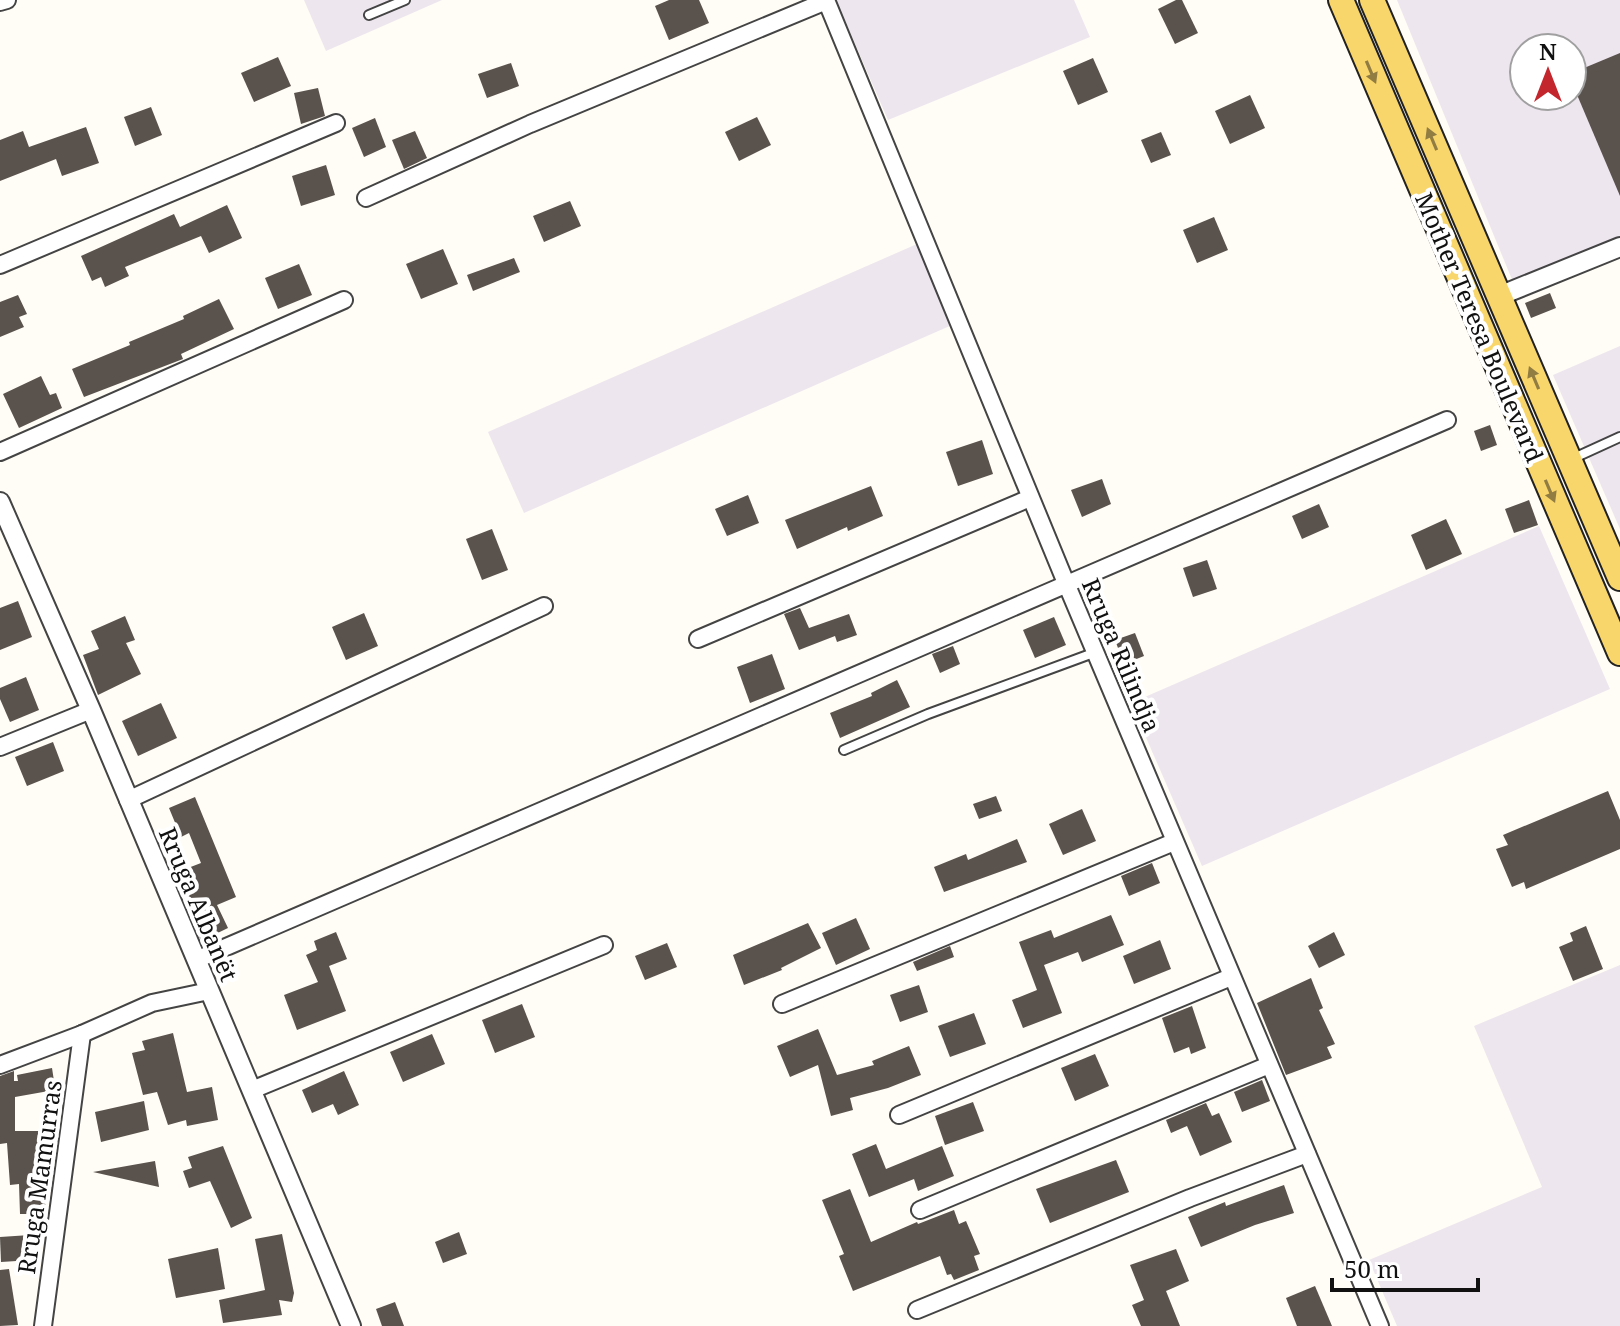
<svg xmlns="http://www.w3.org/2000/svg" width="1620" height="1326" viewBox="0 0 1620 1326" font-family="'Noto Serif',serif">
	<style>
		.industrial { fill: #eee6ef; fill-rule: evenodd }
		.building { fill: #5a524d }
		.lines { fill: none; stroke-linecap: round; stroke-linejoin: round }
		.service-casing { stroke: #444; stroke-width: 12 }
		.minor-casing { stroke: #444; stroke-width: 20 }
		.tertiary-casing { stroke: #444; stroke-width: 22 }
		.primary-casing { stroke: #222; stroke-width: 28 }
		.service { stroke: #fff; stroke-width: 8 }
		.minor { stroke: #fff; stroke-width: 16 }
		.tertiary { stroke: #fff; stroke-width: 18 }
		.primary { stroke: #f9d66b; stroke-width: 24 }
		.oneway { fill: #917d42 }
		.labels { text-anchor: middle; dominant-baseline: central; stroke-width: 8; stroke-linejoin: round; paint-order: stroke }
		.street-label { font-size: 24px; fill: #111; stroke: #fff }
	</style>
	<rect width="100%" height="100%" fill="#fffdf5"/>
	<g class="industrial">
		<polygon points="304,0 442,0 326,51"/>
		<polygon points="836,0 1074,0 1090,37 888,120"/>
		<path d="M1397,0H1620V238L1513,282ZM1524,48H1572V96H1524Z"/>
		<polygon points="917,244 952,325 524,513 488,432"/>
		<polygon points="1620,346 1620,529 1553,375"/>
		<polygon points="1539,526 1610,689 1202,866 1131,703"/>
		<polygon points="1620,965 1620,1326 1397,1326 1369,1260 1542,1187 1474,1026"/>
	</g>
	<g class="building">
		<polygon points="669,0 699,0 709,23 669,40 655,6"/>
		<polygon points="1176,0 1182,0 1198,33 1175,44 1158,9"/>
		<polygon points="1620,53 1620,196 1572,83 1572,73"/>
		<polygon points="278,57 291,86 254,102 241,73"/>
		<polygon points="1093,58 1108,92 1078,105 1063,71"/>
		<polygon points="511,63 519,86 487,98 478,74"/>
		<polygon points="318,88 325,116 301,124 294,93"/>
		<polygon points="1250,95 1265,128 1230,144 1215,111"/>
		<polygon points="151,107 162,135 135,146 124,117"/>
		<polygon points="757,117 771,145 739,161 725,132"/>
		<polygon points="375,118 386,147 364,157 352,128"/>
		<polygon points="86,127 99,163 62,176 56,159 0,181 0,140 23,131 29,147"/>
		<polygon points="415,131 427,158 404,169 392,140"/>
		<polygon points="1161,132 1171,155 1151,163 1141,140"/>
		<polygon points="326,165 335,195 301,206 292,176"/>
		<polygon points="570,201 581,226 544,242 533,216"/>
		<polygon points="227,205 242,238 209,253 201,236 125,267 129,276 105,287 101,277 92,281 81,256 174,214 180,227"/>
		<polygon points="1214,217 1228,250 1197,263 1183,230"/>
		<polygon points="443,249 458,284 421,299 406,264"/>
		<polygon points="514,258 520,272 473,291 467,275"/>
		<polygon points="299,264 312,295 278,309 265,278"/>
		<polygon points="1550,293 1556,308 1531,318 1525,303"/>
		<polygon points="18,295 27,314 19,317 24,327 0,337 0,302"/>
		<polygon points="219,299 234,329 181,354 183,359 84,397 72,369 130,345 129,342 184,319 183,316"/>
		<polygon points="41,376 50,395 56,393 62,408 19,428 3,394"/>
		<polygon points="1490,425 1497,445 1481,451 1474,431"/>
		<polygon points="982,440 993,474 958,486 946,452"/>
		<polygon points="1102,479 1111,504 1082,517 1071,490"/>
		<polygon points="871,486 883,516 848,531 847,527 797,549 785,520"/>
		<polygon points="748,495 759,523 727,536 715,509"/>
		<polygon points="1529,500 1538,525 1514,533 1505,509"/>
		<polygon points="1319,504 1329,527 1302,539 1292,516"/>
		<polygon points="1446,519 1462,554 1426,570 1411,535"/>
		<polygon points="492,529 508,570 482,580 466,539"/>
		<polygon points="1207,560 1217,589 1193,597 1183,568"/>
		<polygon points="18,601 32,637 0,650 0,608"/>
		<polygon points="800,608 809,628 849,614 857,635 837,642 835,636 799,650 784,614"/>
		<polygon points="364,613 378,646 346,660 332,627"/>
		<polygon points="125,616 135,640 126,643 141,674 98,695 83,655 99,649 91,631"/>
		<polygon points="1054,617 1066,645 1035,658 1023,630"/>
		<polygon points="1135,633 1144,656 1124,664 1115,640"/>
		<polygon points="953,646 960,664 940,673 932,654"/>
		<polygon points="772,654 785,689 750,703 737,667"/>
		<polygon points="26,677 39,710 10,722 0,699 0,688"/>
		<polygon points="897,680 910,707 840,738 830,713 872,696 871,693"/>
		<polygon points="161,703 177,738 138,756 122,721"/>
		<polygon points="53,742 64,771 27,786 15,757"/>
		<polygon points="1608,791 1620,820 1620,849 1526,889 1524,882 1512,887 1496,849 1508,845 1503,835"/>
		<polygon points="996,796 1002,811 979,819 973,804"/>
		<polygon points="195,797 236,897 217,905 228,928 201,941 175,873 201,863 189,833 181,837 169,808"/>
		<polygon points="1082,809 1096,841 1063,855 1049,824"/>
		<polygon points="1017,839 1027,862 944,892 934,867 966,854 968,860"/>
		<polygon points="1152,863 1160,883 1129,896 1121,876"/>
		<polygon points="1111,915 1124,945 1082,962 1078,952 1044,965 1062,1013 1023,1028 1012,1000 1037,990 1019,942 1051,930 1054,938"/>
		<polygon points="856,918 870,949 836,965 822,933"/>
		<polygon points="808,923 821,948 781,968 782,970 744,985 733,955"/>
		<polygon points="1586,926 1603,969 1573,981 1559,947 1573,941 1570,933"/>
		<polygon points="336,932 347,959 329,966 346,1011 297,1030 284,995 318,982 306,955 317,950 314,941"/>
		<polygon points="1334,932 1345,955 1319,968 1308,946"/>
		<polygon points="1160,940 1171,969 1134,984 1123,956"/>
		<polygon points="667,943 677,967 645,980 635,956"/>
		<polygon points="950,946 954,957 917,971 913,962"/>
		<polygon points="1311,978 1323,1008 1319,1010 1335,1044 1327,1047 1332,1058 1286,1075 1257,1003"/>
		<polygon points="919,985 928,1012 900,1022 890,995"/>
		<polygon points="522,1004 535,1037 495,1053 482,1020"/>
		<polygon points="1192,1006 1206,1048 1191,1054 1189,1047 1174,1053 1162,1018"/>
		<polygon points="974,1013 986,1044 950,1057 938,1026"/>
		<polygon points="818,1029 837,1075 874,1065 872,1061 909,1046 921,1075 888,1088 850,1098 853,1110 831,1116 818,1065 790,1077 777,1046"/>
		<polygon points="173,1033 187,1092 212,1087 218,1120 187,1126 186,1120 168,1125 157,1092 143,1095 132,1053 145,1050 142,1041"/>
		<polygon points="432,1034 445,1064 403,1082 390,1052"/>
		<polygon points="1095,1054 1109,1086 1075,1101 1061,1068"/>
		<polygon points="52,1068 54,1081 60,1081 60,1089 15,1097 15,1131 52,1131 52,1154 35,1158 37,1194 45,1193 46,1214 20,1214 19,1184 10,1185 7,1143 0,1144 0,1076 14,1071 14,1081 18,1081 17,1075"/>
		<polygon points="344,1071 359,1105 338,1115 333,1104 312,1113 302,1090"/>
		<polygon points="1262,1080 1270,1101 1242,1112 1234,1092"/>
		<polygon points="144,1101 149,1130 101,1142 95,1112"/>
		<polygon points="973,1102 984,1131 945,1145 935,1116"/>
		<polygon points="1206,1103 1212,1116 1219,1113 1232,1142 1200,1156 1187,1126 1171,1133 1166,1120"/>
		<polygon points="876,1144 886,1169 942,1146 954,1176 918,1191 914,1179 869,1197 852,1154"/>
		<polygon points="223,1146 252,1218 231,1228 210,1181 189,1188 183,1171 192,1168 188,1157"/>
		<polygon points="1116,1160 1129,1192 1050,1223 1036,1189"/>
		<polygon points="155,1161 159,1187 93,1172"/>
		<polygon points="1284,1185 1294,1213 1255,1225 1201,1247 1188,1217 1225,1202 1226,1206"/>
		<polygon points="850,1189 871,1242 917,1222 918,1224 954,1210 959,1224 966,1221 980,1254 974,1256 979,1270 954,1280 951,1274 947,1275 940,1256 853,1291 839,1256 844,1254 822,1200"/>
		<polygon points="459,1232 467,1254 443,1263 435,1242"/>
		<polygon points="282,1234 294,1293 292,1302 279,1300 282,1315 223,1323 219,1300 265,1290 255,1239"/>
		<polygon points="30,1235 32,1260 1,1262 0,1237"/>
		<polygon points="218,1248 225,1289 176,1298 168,1259"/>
		<polygon points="1176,1249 1189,1281 1166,1291 1180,1326 1141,1326 1132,1305 1144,1300 1130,1265"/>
		<polygon points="9,1269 18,1325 0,1326 0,1270"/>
		<polygon points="1315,1286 1332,1326 1297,1326 1286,1298"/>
		<polygon points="395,1302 404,1326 382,1326 376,1309"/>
	</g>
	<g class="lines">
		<defs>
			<g id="service">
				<polyline points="369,15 405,0"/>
				<polyline points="1574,458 1620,437"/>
				<polyline points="844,750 928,714 1096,652"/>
			</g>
			<g id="minor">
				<polyline points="826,0 1066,583 1380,1326"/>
				<polyline points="0,2 7,0"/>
				<polyline points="366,198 530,124 826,1"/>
				<polyline points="0,265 336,123"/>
				<polyline points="0,452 344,300"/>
				<polyline points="698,639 1030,498"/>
				<polyline points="0,747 91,710"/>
				<polyline points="128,800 544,606"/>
				<polyline points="196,960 1447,420"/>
				<polyline points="782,1004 1174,842"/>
				<polyline points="0,1065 82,1034 152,1003 209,991"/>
				<polyline points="252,1090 604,945"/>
				<polyline points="899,1115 1231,977"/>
				<polyline points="920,1210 1269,1065"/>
				<polyline points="917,1310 1190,1198 1307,1154"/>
				<polyline points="43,1326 82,1034"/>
			</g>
			<g id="tertiary">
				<polyline points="1499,296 1620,247"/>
				<polyline points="0,502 91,710 351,1326"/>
			</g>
			<g id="primary">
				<polyline points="1341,0 1620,653"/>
				<polyline points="1372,0 1620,578"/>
			</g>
		</defs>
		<use href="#service" class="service-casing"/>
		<use href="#minor" class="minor-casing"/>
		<use href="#tertiary" class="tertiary-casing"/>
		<use href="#primary" class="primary-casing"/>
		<use href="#service" class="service"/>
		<use href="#minor" class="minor"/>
		<use href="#tertiary" class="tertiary"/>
		<use href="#primary" class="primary"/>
	</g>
	<defs><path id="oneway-solid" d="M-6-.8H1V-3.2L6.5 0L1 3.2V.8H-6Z" transform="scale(2)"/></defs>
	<g class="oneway">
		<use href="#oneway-solid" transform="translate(1371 72) rotate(67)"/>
		<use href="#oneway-solid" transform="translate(1432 139) rotate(-113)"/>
		<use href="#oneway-solid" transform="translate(1534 378) rotate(-113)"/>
		<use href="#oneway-solid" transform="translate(1550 491) rotate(67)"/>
	</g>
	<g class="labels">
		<g class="street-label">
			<text transform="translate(1480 327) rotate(67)">Mother Teresa Boulevard</text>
			<text transform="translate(1122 655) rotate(67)">Rruga Rilindja</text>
			<text transform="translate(199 904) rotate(67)">Rruga Albanët</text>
			<text transform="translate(39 1177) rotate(-82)">Rruga Mamurras</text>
		</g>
	</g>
	<g transform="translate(1548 72)"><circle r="38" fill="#ffffff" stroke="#a0a0a0" stroke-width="2"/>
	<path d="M0-6L14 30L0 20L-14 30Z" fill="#c4262e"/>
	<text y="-12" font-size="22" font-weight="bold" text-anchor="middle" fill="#111111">N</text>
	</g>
	<path d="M1332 1278v12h146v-12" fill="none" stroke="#111111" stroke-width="4"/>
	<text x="1344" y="1278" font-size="24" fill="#111111" stroke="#ffffff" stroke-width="6" paint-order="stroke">50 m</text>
</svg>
